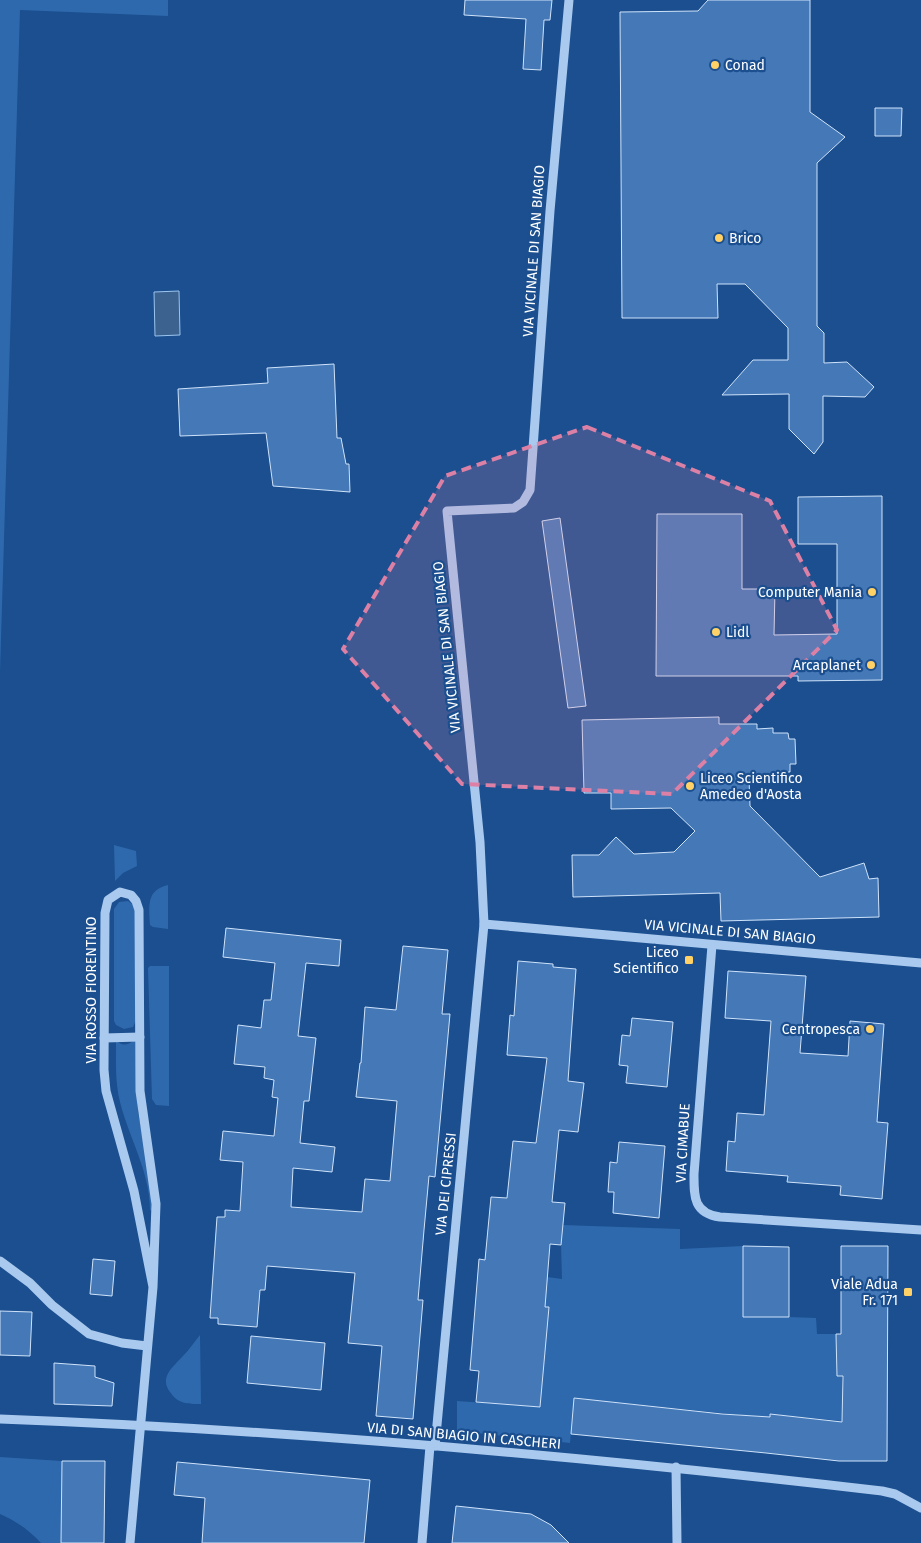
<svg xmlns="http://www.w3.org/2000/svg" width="921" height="1543" viewBox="0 0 921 1543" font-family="'Fira Sans',sans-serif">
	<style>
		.green { fill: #2e69ad }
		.water { fill: #3c6290; stroke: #9cc4f0 }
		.building { fill: #4478b7; stroke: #cfe3fa }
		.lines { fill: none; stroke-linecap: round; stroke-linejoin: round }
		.minor { stroke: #a9c9ee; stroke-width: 9 }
		.marked { fill: #dd80a5; fill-opacity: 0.2; stroke: #dd80a5; stroke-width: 4; stroke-dasharray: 10 6; stroke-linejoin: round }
		.poi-dot { fill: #ffd166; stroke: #1b4f8f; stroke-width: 2 }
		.labels { text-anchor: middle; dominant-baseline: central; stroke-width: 4.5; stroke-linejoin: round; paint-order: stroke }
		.poi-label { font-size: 14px; fill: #fff; stroke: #1b4f8f; text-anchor: end }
		.street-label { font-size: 14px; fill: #fff; stroke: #1b4f8f }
	</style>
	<rect width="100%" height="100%" fill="#1b4f8f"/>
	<g class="green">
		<polygon points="0,0 168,0 168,16 20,10 0,672"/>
		<polygon points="114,845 136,851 137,866 123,873 115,881"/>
		<path d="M168,885V929L153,927L150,925C149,906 146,890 168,885Z"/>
		<polygon points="128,901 134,905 135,909 136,1020 133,1027 124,1029 116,1025 114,1021 114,909 119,902"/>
		<polygon points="150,966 169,966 169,1106 156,1105 152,1099 148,968"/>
		<path d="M116,1040C122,1047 128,1045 135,1040L138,1112L150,1176L152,1211L150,1210C150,1172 129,1138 120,1102C115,1082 116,1061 116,1040Z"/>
		<polygon points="563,1225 680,1229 680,1249 743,1246 789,1317 816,1318 817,1334 836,1334 837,1375 842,1376 842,1421 770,1414 769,1418 574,1398 570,1443 457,1431 457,1401 540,1407 549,1308 545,1307 547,1277 562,1279 561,1245"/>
		<path d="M200,1335L201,1404C187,1404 178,1404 170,1392C159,1377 173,1367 183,1356C189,1350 194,1342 200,1335Z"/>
		<path d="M0,1457L62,1461L61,1543H41C29,1530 16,1521 0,1514Z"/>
	</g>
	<polygon class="water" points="179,291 180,335 155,336 154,292"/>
	<g class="building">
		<polygon points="465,0 552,0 550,20 544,20 541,70 523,69 526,19 464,15"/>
		<polygon points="708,0 810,0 810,112 845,137 817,163 817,326 824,333 824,363 847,362 874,387 865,397 823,396 823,442 814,454 789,429 789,394 722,395 753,360 788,360 788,328 745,284 717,284 718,318 622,318 620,12 698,11"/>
		<polygon points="875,108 902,108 901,136 875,136"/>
		<polygon points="334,364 337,438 341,438 346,464 349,464 350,492 273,486 266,433 180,436 178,389 268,383 267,368"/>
		<polygon points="882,496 882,680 798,681 798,676 656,676 657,514 742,514 742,589 775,589 774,635 837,634 837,544 798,544 798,497"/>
		<polygon points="560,518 586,706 568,708 542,521"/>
		<polygon points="719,717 719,724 757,724 757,729 773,728 773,733 788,733 789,739 795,739 796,764 790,764 790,772 775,772 775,778 749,779 750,806 820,877 864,863 869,879 878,878 879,917 721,921 720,893 573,897 572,855 599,855 616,837 634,854 674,852 695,831 671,808 611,809 611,793 584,793 582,720"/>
		<polygon points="226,928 341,940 339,966 306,963 298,1036 316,1038 309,1101 304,1101 300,1143 335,1147 332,1172 293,1168 291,1207 362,1212 365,1179 390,1181 397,1101 356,1097 360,1063 361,1063 365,1007 396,1010 403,946 448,950 442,1014 450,1014 435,1177 429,1176 424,1230 418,1300 423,1300 413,1419 376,1416 382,1346 348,1343 355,1273 267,1266 265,1290 260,1290 257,1327 218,1324 218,1318 210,1318 217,1217 225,1217 225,1210 240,1211 243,1162 220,1160 223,1131 274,1136 278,1098 272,1097 274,1080 264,1078 265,1067 234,1064 238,1025 261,1028 264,1000 271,1000 275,963 223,957"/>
		<polygon points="518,961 553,964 553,967 576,969 568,1081 584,1083 578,1132 559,1130 552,1202 565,1203 561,1245 550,1244 545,1307 549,1307 540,1407 476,1402 479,1371 470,1370 479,1259 485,1260 491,1197 507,1198 513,1141 536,1143 547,1058 507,1055 510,1015 514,1016"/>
		<polygon points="728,971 806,976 800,1053 848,1056 850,1021 884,1024 877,1122 888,1123 882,1199 840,1195 841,1186 787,1182 788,1176 726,1171 728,1141 735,1142 737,1113 764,1115 771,1021 725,1018"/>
		<polygon points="632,1018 673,1022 667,1087 626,1083 628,1066 619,1065 622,1035 630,1036"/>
		<polygon points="619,1142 665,1146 659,1218 613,1213 614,1192 608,1192 610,1162 617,1163"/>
		<polygon points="743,1246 789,1247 789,1317 743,1317"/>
		<polygon points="841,1246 888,1246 887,1461 839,1461 766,1453 571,1434 574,1398 722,1414 770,1417 770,1414 842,1422 843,1376 837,1376 836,1334 841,1334"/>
		<polygon points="93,1259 115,1261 112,1296 90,1294"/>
		<polygon points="0,1311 32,1312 30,1356 0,1355"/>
		<polygon points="251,1336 325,1343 321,1390 247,1383"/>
		<polygon points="54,1363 95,1366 95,1377 114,1383 112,1406 54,1404"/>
		<polygon points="62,1461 105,1461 104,1543 61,1543"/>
		<polygon points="177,1462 370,1480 364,1543 202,1543 205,1498 174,1495"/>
		<polygon points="456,1506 531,1514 551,1525 569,1543 452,1543"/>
	</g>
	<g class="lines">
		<g class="minor">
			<polyline points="484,924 921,963"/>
			<path d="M712,945L694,1174C694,1196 693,1213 720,1217L921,1230"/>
			<polyline points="104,1038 140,1037"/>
			<polyline points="0,1261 30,1283 52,1305 89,1334 122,1343 147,1346"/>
			<path d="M0,1419C295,1430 589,1457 882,1491L895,1494L921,1508"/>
			<polyline points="435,1446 484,924 480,842 447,511 514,508 523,502 530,490 550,211 569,0"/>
			<polyline points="676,1467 677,1543"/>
			<polyline points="130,1543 153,1287 156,1204 140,1091 139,910 136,901 131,895 120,892 108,900 105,913 104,1070 106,1091 134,1191 153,1287"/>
			<polyline points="422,1543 430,1446"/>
		</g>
	</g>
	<path class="marked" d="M587,427L770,501L837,630L672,794L462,784L343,649L445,476Z"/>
	<g class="poi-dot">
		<circle cx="715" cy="65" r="5"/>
		<circle cx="719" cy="238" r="5"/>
		<circle cx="872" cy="592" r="5"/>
		<circle cx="716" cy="632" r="5"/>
		<circle cx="871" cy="665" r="5"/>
		<circle cx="690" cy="786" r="5"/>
		<rect x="684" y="955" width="10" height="10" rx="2.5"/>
		<circle cx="870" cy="1029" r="5"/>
		<rect x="903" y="1287" width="10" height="10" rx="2.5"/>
	</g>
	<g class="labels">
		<g class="poi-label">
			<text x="725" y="65" text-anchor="start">Conad</text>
			<text x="729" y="238" text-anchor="start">Brico</text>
			<text x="862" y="592">Computer Mania</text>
			<text x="726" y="632" text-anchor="start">Lidl</text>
			<text x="861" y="665">Arcaplanet</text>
			<text x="700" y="778" text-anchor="start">Liceo Scientifico<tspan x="700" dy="16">Amedeo d'Aosta</tspan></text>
			<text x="679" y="952">Liceo<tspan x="679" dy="16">Scientifico</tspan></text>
			<text x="860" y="1029">Centropesca</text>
			<text x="898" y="1284">Viale Adua<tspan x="898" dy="16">Fr. 171</tspan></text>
		</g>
		<g class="street-label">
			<text transform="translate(534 251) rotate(-86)">VIA VICINALE DI SAN BIAGIO</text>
			<text transform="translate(447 647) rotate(-96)">VIA VICINALE DI SAN BIAGIO</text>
			<text transform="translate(730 932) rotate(5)">VIA VICINALE DI SAN BIAGIO</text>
			<text transform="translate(91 990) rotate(-90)">VIA ROSSO FIORENTINO</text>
			<text transform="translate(683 1143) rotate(-87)">VIA CIMABUE</text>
			<text transform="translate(446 1184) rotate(-84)">VIA DEI CIPRESSI</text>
			<text transform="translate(464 1436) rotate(5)">VIA DI SAN BIAGIO IN CASCHERI</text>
		</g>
	</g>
</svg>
